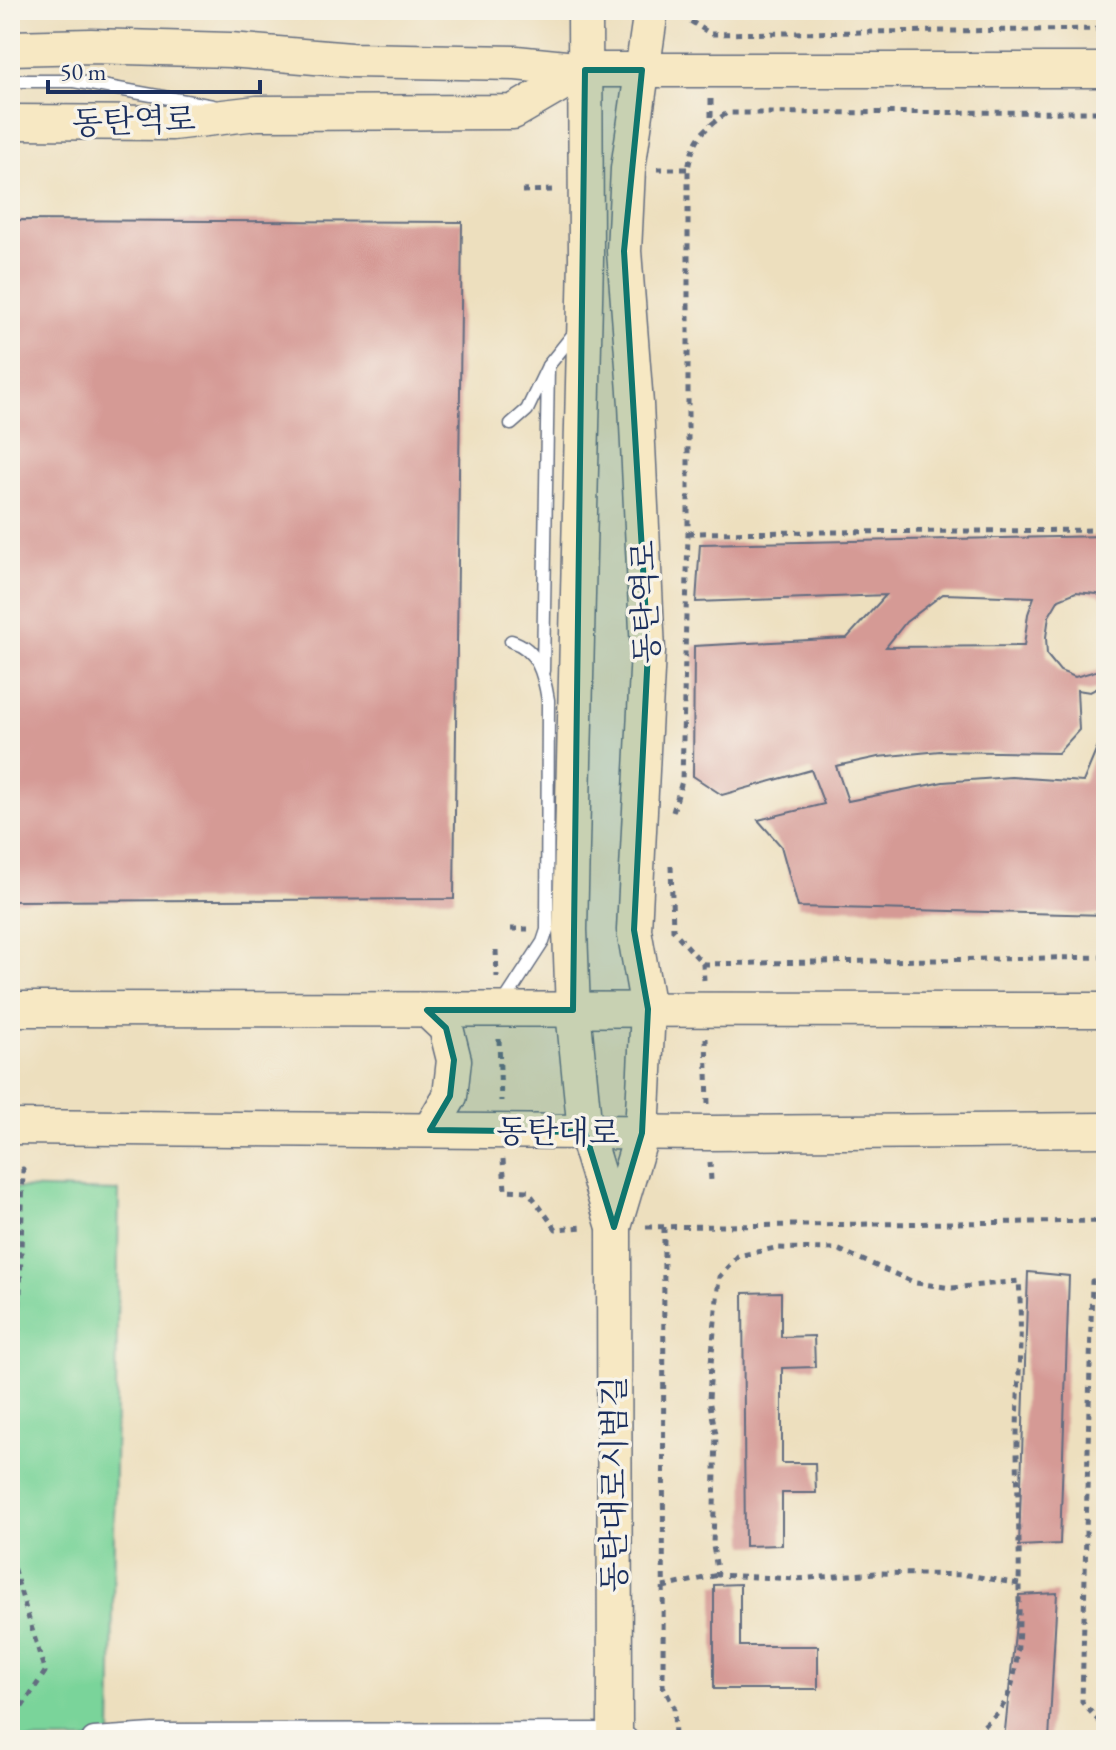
<svg xmlns="http://www.w3.org/2000/svg" width="1116" height="1750" viewBox="0 0 1116 1750" font-family="'EB Garamond','Noto Serif KR',serif">
	<style>
		.green { fill: #7ad49a; stroke: #4a827c; stroke-width: 2 }
		.building { fill: #d59a95; fill-rule: evenodd }
		.lines { fill: none; stroke-linecap: round; stroke-linejoin: round }
		.lane-casing { stroke: #646d80; stroke-width: 15 }
		.street-casing { stroke: #646d80; stroke-width: 27 }
		.secondary-casing { stroke: #646d80; stroke-width: 37 }
		.path { stroke: #646d80; stroke-width: 5; stroke-dasharray: 6 6; stroke-linecap: butt }
		.lane { stroke: #fff; stroke-width: 12 }
		.street { stroke: #fff; stroke-width: 24 }
		.secondary { stroke: #f7e8c3; stroke-width: 34 }
		.marked { fill: #0f766e; fill-opacity: 0.2; stroke: #0f766e; stroke-width: 6; stroke-linejoin: round }
		.labels { text-anchor: middle; dominant-baseline: central; stroke-width: 7; stroke-linejoin: round; paint-order: stroke }
		.street-label { font-size: 32px; fill: #1b2f5e; stroke: #f7f3e8 }
	</style>
	<rect width="100%" height="100%" fill="#f7f3e8"/>
	<filter id="ink" filterUnits="userSpaceOnUse"><feTurbulence type="fractalNoise" baseFrequency=".0125" numOctaves="2"/><feDisplacementMap in="SourceGraphic" scale="16" xChannelSelector="R" yChannelSelector="G"/><feConvolveMatrix kernelMatrix="1 2 1 2 8 2 1 2 1" color-interpolation-filters="sRGB"/></filter>
	<filter id="wash" filterUnits="userSpaceOnUse"><feTurbulence type="fractalNoise" baseFrequency=".006" numOctaves="4" result="noise"/><feDisplacementMap in="SourceGraphic" scale="32" xChannelSelector="R" yChannelSelector="G"/><feGaussianBlur stdDeviation="1.8" result="paint"/><feColorMatrix in="noise" values="0 0 0 0 0 0 0 0 0 0 0 0 0 0 0 0 0 1.4 0 .05"/><feComposite in="paint" operator="in"/></filter>
	<g filter="url(#wash)">
		<rect width="100%" height="100%" fill="#eddfbe"/>
		<polygon class="green" points="10,1188 119,1191 111,1740 10,1740"/>
		<g id="blocks">
			<g class="building">
				<polygon points="10,220 462,222 454,899 10,901"/>
				<path d="M1106,536V599L1097,594L1076,592L1059,599L1049,616L1046,637L1047,655L1060,671L1075,677L1106,668V684L1090,692L1077,690L1079,730L1058,753L940,751L878,757L836,766L848,801L943,782L1011,777L1083,782L1106,727V768L1101,777L1106,778V915L798,907L781,846L758,820L824,804L811,770L722,795L693,776L694,646L847,638L886,595L696,602L700,544ZM943,594L1034,597L1028,614L1024,646L886,647L906,622Z"/>
				<polygon points="1028,1272 1069,1276 1060,1544 1019,1546"/>
				<polygon points="781,1292 781,1337 814,1336 815,1367 782,1368 782,1463 815,1463 816,1493 782,1493 782,1545 745,1546 743,1293"/>
				<polygon points="740,1584 740,1646 818,1646 818,1689 714,1689 714,1585"/>
				<polygon points="1057,1593 1049,1740 1004,1740 1019,1595"/>
			</g>
		</g>
	</g>
	<g filter="url(#ink)">
		<use href="#blocks" fill-opacity="0" stroke="#646d80" stroke-width="2"/>
		<g class="lines">
			<defs>
				<g id="lane">
					<polyline points="10,81 74,81 213,106"/>
					<polyline points="511,424 527,410 548,366 576,331"/>
					<polyline points="543,671 548,366"/>
					<path d="M502,1005L543,942L547,930L548,700C544,675 538,649 511,641"/>
				</g>
				<polyline id="street" points="94,1740 153,1736 615,1735 626,1740"/>
				<g id="secondary">
					<polyline points="585,10 586,258 570,930 573,1010 585,1132 614,1227 615,1740"/>
					<polyline points="10,48 91,46 230,50 351,60 516,63 585,70 1106,70"/>
					<polyline points="10,122 172,123 257,113 513,112 585,70"/>
					<polyline points="10,1009 1106,1010"/>
					<polyline points="427,1010 446,1028 454,1060 450,1096 430,1130"/>
					<polyline points="10,1127 709,1133 1106,1130"/>
					<polyline points="614,1227 642,1133 648,1009 634,930 648,651 636,404 624,251 628,169 651,10"/>
				</g>
			</defs>
			<use href="#lane" class="lane-casing"/>
			<use href="#street" class="street-casing"/>
			<use href="#secondary" class="secondary-casing"/>
			<g class="path">
				<polyline points="684,13 684,17 711,34 1106,29"/>
				<polyline points="711,99 711,124"/>
				<polyline points="657,169 688,169"/>
				<polyline points="522,191 554,190 557,188"/>
				<polyline points="688,533 1106,530"/>
				<path d="M673,812L682,781L688,533V169C694,138 701,131 727,113L1106,112"/>
				<polyline points="671,866 673,930 703,964 704,980"/>
				<polyline points="511,929 528,929"/>
				<polyline points="496,950 497,977"/>
				<polyline points="703,964 1106,957"/>
				<polyline points="706,1038 708,1104"/>
				<polyline points="499,1039 501,1101"/>
				<polyline points="503,1159 505,1190 528,1191 556,1229 584,1227"/>
				<polyline points="710,1162 711,1181"/>
				<polyline points="10,1173 23,1169 19,1333 10,1360"/>
				<polyline points="646,1227 1106,1221"/>
				<polyline points="664,1227 663,1686 674,1707 675,1740"/>
				<polyline points="1106,1279 1092,1281 1082,1702 1106,1729"/>
				<polyline points="10,1557 45,1672 10,1725"/>
				<polyline points="663,1587 718,1575"/>
				<path d="M965,1740C979,1729 996,1718 1005,1702C1021,1671 1019,1621 1019,1587C1020,1538 1017,1489 1017,1440C1017,1387 1023,1334 1019,1281L952,1288L916,1283L837,1249L775,1248L738,1256L719,1277L711,1364L709,1400L716,1434L713,1546L718,1575L796,1579L877,1573L968,1575L1019,1584"/>
			</g>
			<use href="#lane" class="lane"/>
			<use href="#street" class="street"/>
			<use href="#secondary" class="secondary"/>
		</g>
	</g>
	<path class="marked" d="M585,70H642L624,251L648,651L634,930L648,1009L642,1133L614,1227L585,1132L430,1130L450,1096L454,1060L446,1028L427,1010H573Z"/>
	<g class="labels">
		<g class="street-label">
			<text transform="translate(134 121) rotate(-2)">동탄역로</text>
			<text transform="translate(645 602) rotate(-92)">동탄역로</text>
			<text transform="translate(558 1132) rotate(1)">동탄대로</text>
			<text transform="translate(614 1484) rotate(-90)">동탄대로시범길</text>
		</g>
	</g>
	<rect width="1116" height="1750" fill="none" stroke="#f7f3e8" stroke-width="40"/>
	<path d="M48 80v12h212v-12" fill="none" stroke="#1b2f5e" stroke-width="4"/>
	<text x="60" y="80" font-size="24" fill="#1b2f5e" stroke="#f7f3e8" stroke-width="6" paint-order="stroke">50 m</text>
</svg>
